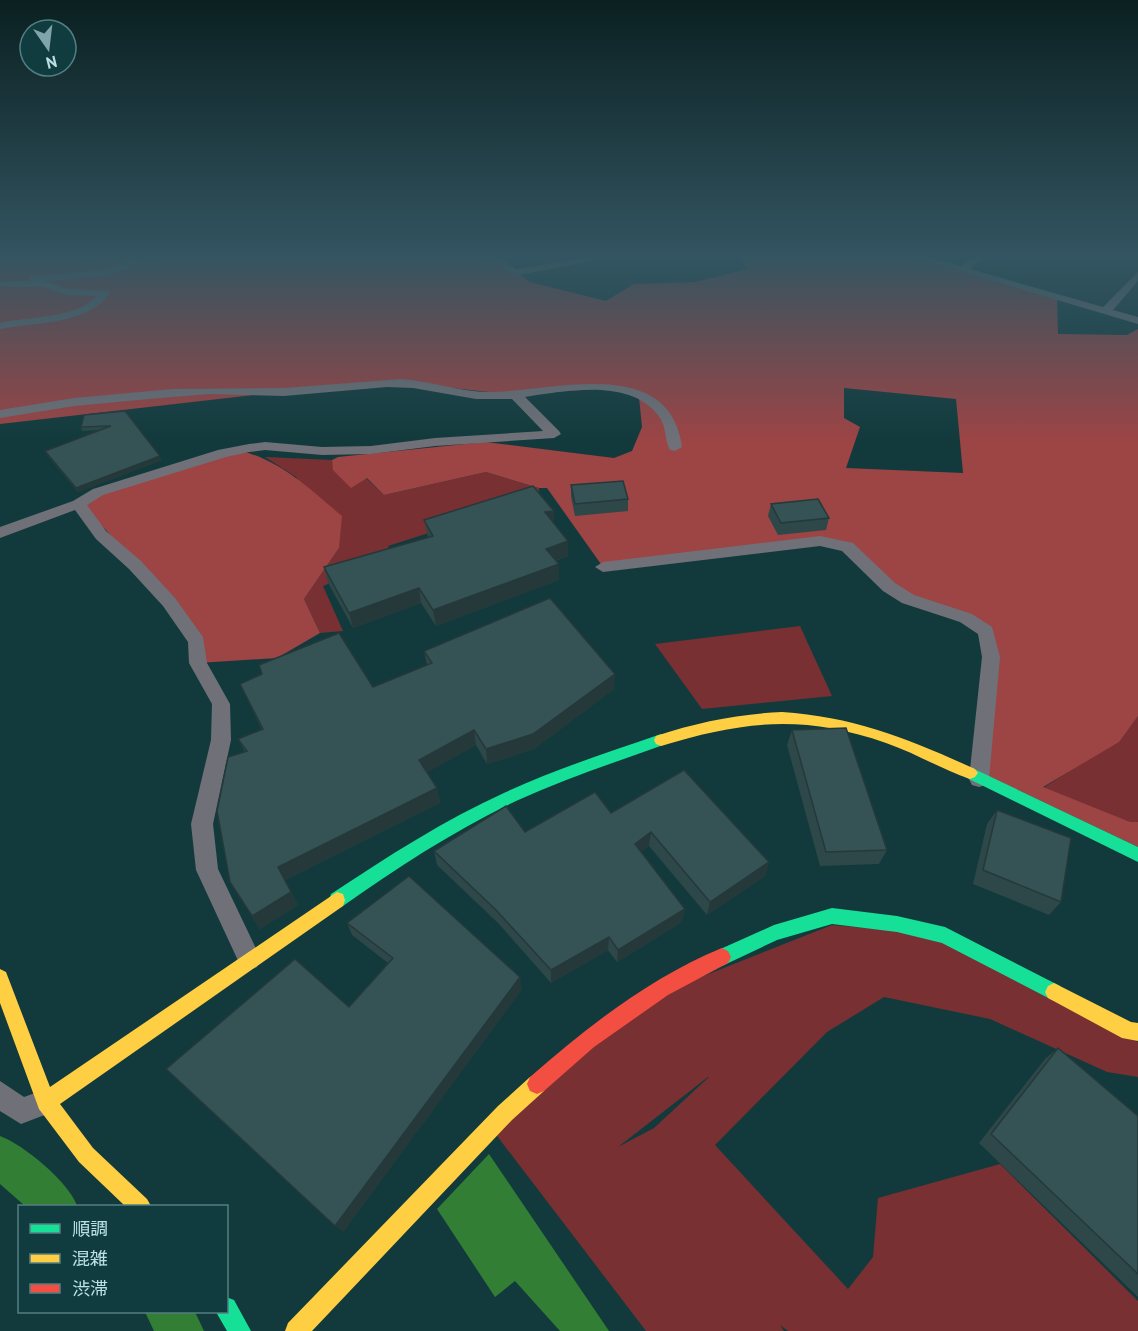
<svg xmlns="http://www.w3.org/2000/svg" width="1138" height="1331" viewBox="0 0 1138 1331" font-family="'PT Sans','Noto Sans JP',sans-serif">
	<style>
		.green { fill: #783032; fill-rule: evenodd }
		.forest { fill: #9d4445; fill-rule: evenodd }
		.water { fill: #317e34 }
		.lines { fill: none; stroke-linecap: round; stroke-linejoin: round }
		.river { fill: #317e34; fill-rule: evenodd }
		.street { fill: #707178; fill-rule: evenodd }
		.fast { fill: #16e098; fill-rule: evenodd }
		.slow { fill: #ffcf43; fill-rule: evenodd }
		.jam { fill: #f24e42; fill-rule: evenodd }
		.wall { fill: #2e4748 }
		.shaded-wall { fill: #25393b }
		.building { fill: #355254; stroke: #25393b; stroke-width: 1.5 }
	</style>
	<rect width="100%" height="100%" fill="#123a3c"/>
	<g class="green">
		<polygon points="265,457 332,460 334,470 366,478 384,495 486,472 539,488 539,498 388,546 393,558 323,586 343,631 320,633 304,599 339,548 296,477"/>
		<polygon points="800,626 832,696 702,709 655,644"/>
		<polygon points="1138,716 1138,823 1123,823 1043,788 1120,739"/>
		<path d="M832,925L945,935L1138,1042V1077L1107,1072L990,1019L884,997L827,1032L715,1145L848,1289L873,1257L878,1198L1000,1164L1138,1301V1331H788L780,1325L784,1331H646L491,1128L651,997ZM709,1077L654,1128L618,1147L708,1077Z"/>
	</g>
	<g class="forest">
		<path d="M0,256H494L530,282L606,301L634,284L695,282L748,269L739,256H914L1057,297L1058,334L1127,335L1138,329V716L1119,742L1043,787L1130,822H1138V847L986,775V631L889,587L836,543L603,567L547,488H539L486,472L384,495L367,478L351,488L333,470L332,460L338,457L485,442L614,458L632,451L642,427L639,397L609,388L516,395L405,383L316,388L0,424ZM844,388L956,399L963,473L846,468L860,427L844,418Z"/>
		<path d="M239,450C283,462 307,487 342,516L339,548L304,599L320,633L277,658L198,663L176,613L106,530L78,504L109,489Z"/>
	</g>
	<polygon class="water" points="489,1154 609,1331 560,1331 515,1281 495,1297 437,1209"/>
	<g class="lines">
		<g class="river">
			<path d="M0,1136C24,1145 69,1182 77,1206H25L0,1184Z"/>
			<polygon points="145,1312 195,1312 204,1331 154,1331"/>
		</g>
		<g class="street">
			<path d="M144,256H157L106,276L46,281L67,289L109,291L110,293C88,325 35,322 0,329V323C29,316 76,319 97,296L66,295L43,287H4L0,286V282L30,281V277L34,276L104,270Z"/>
			<polygon points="488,256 499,256 516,269 596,256 616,256 514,276"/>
			<polygon points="909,256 924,256 961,266 974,256 985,256 970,269 1103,307 1138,272 1138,281 1113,310 1138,317 1138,324"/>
			<path d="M402,379C431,381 460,392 489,392C550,392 670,353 682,447L675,451L670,450C664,439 667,426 658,415C629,378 565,391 525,397L559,431L561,434L554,438L435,446L371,454L322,455L265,450L249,452L226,457L103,495L87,505L106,531L141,561L175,598L203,637L207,663L230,704L231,740L213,824L218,869L261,959L257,967L249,970L241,967L196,870L191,824L211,740L212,704L189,663L188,642L163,606L129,569L96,539L75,510L0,538V527L73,501L93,489L218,450L249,444L265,442L322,447L371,446L435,438L543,431L512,399H476L413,388L387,387L284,396L209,394L149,399L74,406L0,418V410L74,398L173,389L284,388Z"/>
			<polygon points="820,536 853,543 895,583 914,595 972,614 992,627 1000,657 989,779 986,785 979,787 972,785 969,779 982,657 978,634 960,622 902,603 883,591 842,551 820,546 603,572 595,567 603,562"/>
			<polygon points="0,1081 24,1097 46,1089 55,1093 59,1102 55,1111 21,1124 0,1111"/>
		</g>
		<g class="fast">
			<path d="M661,734L666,736L668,740L666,744C616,762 564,779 516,801C455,830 398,867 343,906L337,908L331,906L329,900L331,894C387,857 444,820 506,792C556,769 609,752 661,734Z"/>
			<polygon points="970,767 1138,847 1138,862 965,777 962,773 965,769"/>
			<polygon points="832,908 897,916 945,927 1060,986 1063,992 1060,998 1054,1001 942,943 897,932 832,924 777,940 722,966 716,963 713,957 716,951 774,925"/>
			<polygon points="226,1297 234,1300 251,1331 227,1331 216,1312 226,1312"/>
		</g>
		<g class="slow">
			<path d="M782,712C855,717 909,739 975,769L978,773L975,777L970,779C941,769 915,753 886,743C803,714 743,721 661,746L656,744L654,740L656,736C698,722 738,714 782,712Z"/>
			<polygon points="337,892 343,894 345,900 343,906 60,1104 93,1148 147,1199 151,1206 125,1206 79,1162 39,1109 0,1003 0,969 6,972 50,1087"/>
			<polygon points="1054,983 1131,1022 1138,1023 1138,1041 1122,1038 1048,998 1045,992 1048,986"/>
			<polygon points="537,1074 544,1077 547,1084 544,1091 512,1120 312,1331 285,1331 288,1323 498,1106 530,1077"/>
		</g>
		<path class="jam" d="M722,948L728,951L731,957L728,963L668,995L594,1047L544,1091L537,1094L530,1091L527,1084L530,1077C587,1027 651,977 722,948Z"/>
	</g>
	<g class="wall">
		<polygon points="125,411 162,460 78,492 47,455 45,451 99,430 82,431 81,427"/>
		<polygon points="571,485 628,499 628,511 575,516 571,497"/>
		<polygon points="771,504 829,518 826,530 778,535 768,516"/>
		<polygon points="554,511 554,523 568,556 556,561 559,580 436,626 421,603 353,628 328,583 324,567 428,537 424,520"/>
		<polygon points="424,651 614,689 534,749 487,764 476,745 427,772 437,788 440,803 285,880 298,905 260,929 230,882 245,752 238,739 262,730 240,684 373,687 427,665"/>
		<polygon points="792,730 887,850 879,864 820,866 787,745"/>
		<polygon points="997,810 1061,902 1049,915 973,884 987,824"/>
		<polygon points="611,813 769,862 765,876 707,915 649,846 641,852 682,922 617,962 608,950 551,983 498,923 437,865 434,851"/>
		<polygon points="347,923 522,989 343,1232 349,1007 388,963 352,935"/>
		<polygon points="1058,1048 1138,1116 1138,1297 979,1143 1045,1059"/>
	</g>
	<g class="shaded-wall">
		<polygon points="160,456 162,460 78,492 76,488"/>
		<polygon points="554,511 554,526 545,512"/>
		<polygon points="568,541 568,556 546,564 546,549"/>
		<polygon points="559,564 559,580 436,626 433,610"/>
		<polygon points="419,588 421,603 353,628 349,613"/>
		<polygon points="615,674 614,689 534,749 487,764 486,749"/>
		<polygon points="474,730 476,745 422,775 419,760"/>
		<polygon points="437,788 440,803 285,880 278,867"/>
		<polygon points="651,832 649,846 634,858 635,844"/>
		<polygon points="769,862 765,876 707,915 710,902"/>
		<polygon points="291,892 298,905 260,929 252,916"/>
		<polygon points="685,909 682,922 617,962 618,950"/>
		<polygon points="609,937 608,950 551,983 551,970"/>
		<polygon points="520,977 522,989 343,1232 335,1226"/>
	</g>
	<g class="building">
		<polygon points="125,411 160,456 76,488 45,451 111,426 81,427 84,415"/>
		<polygon points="623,481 628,499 575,504 571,485"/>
		<polygon points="533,486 554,511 545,512 568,541 546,549 559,564 433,610 419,588 349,613 324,567 433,536 424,520"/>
		<polygon points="818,499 829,518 781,523 771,504"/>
		<polygon points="550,598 615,674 533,734 486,749 474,730 419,760 437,788 278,867 291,892 252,916 230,882 217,811 228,757 247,751 238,739 263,729 240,684 262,674 259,665 339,633 373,687 432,663 424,651"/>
		<polygon points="846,728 887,850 826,852 792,730"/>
		<polygon points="684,770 769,862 710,902 651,832 635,844 685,909 618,950 609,937 551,970 496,910 434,851 506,806 525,832 595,792 611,813"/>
		<polygon points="997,810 1071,838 1061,902 983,870"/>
		<polygon points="409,876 520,977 335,1226 166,1069 295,959 349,1007 393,958 347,923"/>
		<polygon points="1058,1048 1138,1116 1138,1274 991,1134"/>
	</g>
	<linearGradient id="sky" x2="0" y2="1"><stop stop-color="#0a2021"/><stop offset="0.58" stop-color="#335561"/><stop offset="1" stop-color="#335561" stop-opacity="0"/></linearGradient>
	<rect width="1138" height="442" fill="url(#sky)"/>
	<rect x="18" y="1205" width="210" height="108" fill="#103c40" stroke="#547e81" stroke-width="1.5"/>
	<rect x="30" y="1224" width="30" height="9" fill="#16e098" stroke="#547e81" stroke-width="1.5"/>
	<text x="72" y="1235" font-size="18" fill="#bbe0e3">順調</text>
	<rect x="30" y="1254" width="30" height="9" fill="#ffcf43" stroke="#547e81" stroke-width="1.5"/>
	<text x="72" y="1265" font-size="18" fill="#bbe0e3">混雑</text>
	<rect x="30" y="1284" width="30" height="9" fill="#f24e42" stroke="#547e81" stroke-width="1.5"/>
	<text x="72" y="1295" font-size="18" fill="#bbe0e3">渋滞</text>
	<g transform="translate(48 48) rotate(166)"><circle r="28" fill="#103c40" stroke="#547e81" stroke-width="1.5"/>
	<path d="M0-4.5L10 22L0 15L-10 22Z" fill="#80a6a9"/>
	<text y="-9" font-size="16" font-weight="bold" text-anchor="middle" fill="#bbe0e3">N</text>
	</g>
</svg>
